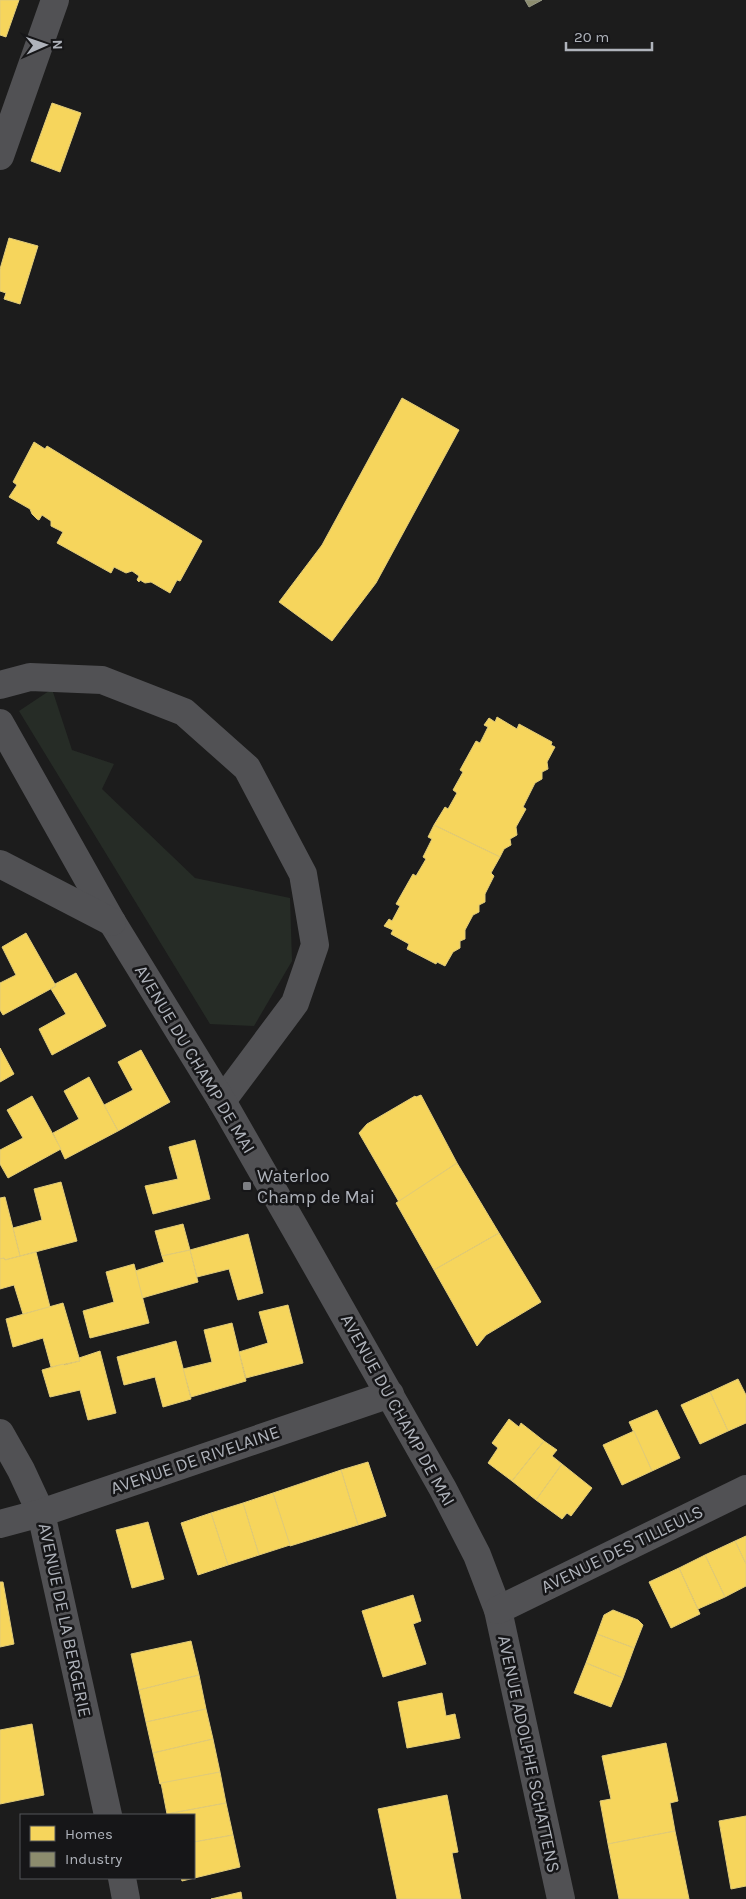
<svg xmlns="http://www.w3.org/2000/svg" width="746" height="1899" viewBox="0 0 746 1899" font-family="Karla,sans-serif">
	<style>
		.green { fill: #262c26 }
		.homes { fill: #f6d55c; stroke: #e1cb78 }
		.industry { fill: #8c8c6e; stroke: #969885 }
		.lines { fill: none; stroke-linecap: round; stroke-linejoin: round }
		.minor { stroke: #515154; stroke-width: 28 }
		.poi-dot { fill: #7c7e83; stroke: #161618; stroke-width: 2 }
		.labels { text-anchor: middle; dominant-baseline: central; stroke-width: 5; stroke-linejoin: round; paint-order: stroke }
		.street-label { font-size: 18px; fill: #afb3bb; stroke: #161618 }
		.poi-label { font-size: 18px; fill: #afb3bb; stroke: #161618; text-anchor: start }
	</style>
	<rect width="100%" height="100%" fill="#1c1c1c"/>
	<polygon class="green" points="52,689 72,750 114,764 102,789 195,878 290,898 292,961 254,1026 210,1024 19,711"/>
	<g class="homes">
		<polygon points="0,0 19,0 6,37 0,35"/>
		<polygon points="52,103 81,113 60,172 31,161"/>
		<polygon points="9,238 38,246 20,304 4,299 6,293 0,291 0,269"/>
		<polygon points="402,398 459,430 376,583 332,641 279,602 322,545"/>
		<polygon points="34,442 45,449 47,446 202,541 180,581 177,580 170,593 151,582 145,583 140,580 139,582 137,580 139,576 132,571 126,573 114,567 111,573 57,543 63,532 51,526 51,521 42,515 39,520 37,519 32,514 30,509 9,497 17,485 13,482"/>
		<polygon points="497,717 517,729 519,724 552,742 551,745 555,747 547,762 548,769 542,772 542,779 535,783 523,807 526,809 516,827 517,835 510,839 511,845 504,849 500,857 434,825 445,807 448,809 457,793 453,790 463,772 460,770 476,741 480,743 488,727 484,725 489,718 495,722"/>
		<polygon points="434,825 500,857 491,873 494,876 485,894 485,902 479,905 479,912 473,915 465,930 465,939 460,941 460,948 453,952 445,966 437,962 436,964 407,949 409,944 391,934 393,930 384,926 389,919 392,921 400,906 396,904 413,874 416,876 426,859 423,857 432,839 428,837"/>
		<polygon points="26,933 56,986 3,1015 0,1010 0,983 16,975 2,947"/>
		<polygon points="76,973 106,1026 52,1055 39,1029 66,1014 51,989 56,986 55,984"/>
		<polygon points="0,1048 14,1074 0,1082"/>
		<polygon points="141,1050 170,1102 118,1131 104,1105 133,1090 118,1062"/>
		<polygon points="89,1077 118,1131 65,1159 53,1133 79,1119 64,1091"/>
		<polygon points="421,1095 457,1163 399,1202 359,1133 367,1124 415,1096 416,1097"/>
		<polygon points="32,1096 61,1149 8,1178 0,1164 0,1150 23,1138 7,1110"/>
		<polygon points="195,1140 210,1199 153,1214 145,1186 178,1179 169,1147"/>
		<polygon points="457,1163 499,1233 434,1270 396,1203"/>
		<polygon points="61,1182 77,1241 20,1256 13,1228 42,1220 34,1189"/>
		<polygon points="5,1197 20,1256 5,1260 4,1258 0,1259 0,1198"/>
		<polygon points="183,1224 190,1250 162,1256 155,1231"/>
		<polygon points="499,1233 541,1302 486,1335 477,1346 434,1270"/>
		<polygon points="248,1234 263,1293 238,1300 229,1269 197,1277 190,1250"/>
		<polygon points="190,1250 198,1282 142,1298 135,1271 164,1262 162,1256"/>
		<polygon points="36,1252 50,1307 23,1314 14,1285 0,1289 0,1259 4,1258 5,1260"/>
		<polygon points="134,1264 149,1323 90,1338 83,1311 114,1302 106,1272"/>
		<polygon points="63,1303 80,1361 51,1367 43,1338 13,1347 6,1319"/>
		<polygon points="288,1305 303,1363 246,1378 239,1352 268,1343 259,1312"/>
		<polygon points="232,1323 246,1381 191,1397 183,1369 212,1362 204,1330"/>
		<polygon points="176,1341 191,1399 163,1407 155,1377 124,1385 117,1357"/>
		<polygon points="100,1351 116,1413 88,1420 80,1390 50,1397 42,1370 63,1364 64,1365 80,1361 79,1358"/>
		<polygon points="738,1379 746,1395 746,1423 728,1431 710,1392"/>
		<polygon points="710,1392 728,1431 700,1444 681,1405"/>
		<polygon points="657,1410 680,1458 652,1471 629,1422"/>
		<polygon points="509,1419 519,1427 521,1423 544,1441 512,1481 488,1463 498,1448 492,1443"/>
		<polygon points="634,1431 652,1471 622,1485 603,1445"/>
		<polygon points="544,1441 557,1450 552,1456 562,1464 536,1500 512,1481"/>
		<polygon points="368,1462 386,1516 358,1525 341,1470"/>
		<polygon points="562,1464 592,1488 571,1516 567,1513 562,1519 536,1500"/>
		<polygon points="341,1470 358,1525 290,1546 273,1493"/>
		<polygon points="273,1493 290,1545 259,1555 243,1503"/>
		<polygon points="243,1503 259,1555 228,1565 211,1513"/>
		<polygon points="211,1513 228,1565 198,1575 181,1523"/>
		<polygon points="148,1522 164,1579 132,1588 116,1530"/>
		<polygon points="746,1536 746,1564 735,1541"/>
		<polygon points="735,1541 746,1564 746,1586 725,1597 705,1555"/>
		<polygon points="705,1555 725,1597 698,1609 679,1568"/>
		<polygon points="679,1568 700,1614 671,1628 649,1582"/>
		<polygon points="0,1582 3,1582 14,1644 0,1647"/>
		<polygon points="413,1595 421,1621 413,1624 426,1664 383,1677 362,1611"/>
		<polygon points="613,1610 638,1620 643,1625 634,1648 597,1634 604,1615"/>
		<polygon points="597,1634 634,1648 623,1678 586,1663"/>
		<polygon points="191,1641 199,1675 139,1690 131,1654"/>
		<polygon points="586,1663 623,1678 611,1707 574,1693"/>
		<polygon points="199,1675 206,1709 146,1722 139,1690"/>
		<polygon points="442,1693 446,1716 455,1714 460,1738 407,1748 398,1702"/>
		<polygon points="206,1709 213,1739 153,1753 146,1722"/>
		<polygon points="32,1724 44,1795 0,1804 0,1730"/>
		<polygon points="213,1739 220,1772 160,1784 153,1753"/>
		<polygon points="666,1743 678,1801 670,1803 675,1831 608,1844 600,1801 611,1799 602,1756"/>
		<polygon points="220,1772 226,1803 167,1814 161,1783"/>
		<polygon points="447,1795 458,1852 452,1853 461,1899 397,1899 378,1809"/>
		<polygon points="226,1803 233,1835 194,1842 194,1815 168,1815 167,1814"/>
		<polygon points="746,1816 746,1886 731,1889 719,1821"/>
		<polygon points="675,1831 689,1899 619,1899 608,1844"/>
		<polygon points="233,1835 240,1867 182,1881 181,1878 194,1878 194,1842"/>
		<polygon points="241,1892 242,1899 211,1899"/>
	</g>
	<polygon class="industry" points="525,0 542,0 529,7"/>
	<g class="lines">
		<g class="minor">
			<polyline points="0,156 55,0"/>
			<polyline points="0,685 30,677 102,680 184,712 247,768 303,874 315,945 295,1003 222,1101"/>
			<polyline points="0,723 112,922 222,1101 296,1230 443,1489 477,1555 498,1610 561,1899"/>
			<polyline points="0,864 112,922"/>
			<polyline points="0,1433 21,1470 41,1513 108,1815"/>
			<polyline points="0,1524 41,1513 390,1394"/>
			<polyline points="498,1610 746,1489"/>
			<polyline points="122,1878 126,1899"/>
		</g>
	</g>
	<rect class="poi-dot" x="242" y="1181" width="10" height="10" rx="2.5"/>
	<g class="labels">
		<g class="street-label">
			<text transform="translate(195 1059) rotate(59)">AVENUE DU CHAMP DE MAI</text>
			<text transform="translate(398 1410) rotate(61)">AVENUE DU CHAMP DE MAI</text>
			<text transform="translate(195 1460) rotate(-19)">AVENUE DE RIVELAINE</text>
			<text transform="translate(622 1549) rotate(-26)">AVENUE DES TILLEULS</text>
			<text transform="translate(65 1620) rotate(78)">AVENUE DE LA BERGERIE</text>
			<text transform="translate(529 1754) rotate(78)">AVENUE ADOLPHE SCHATTENS</text>
		</g>
		<g class="poi-label">
			<text x="257" y="1176">Waterloo<tspan x="257" dy="21">Champ de Mai</tspan></text>
		</g>
	</g>
	<rect x="20" y="1814" width="175" height="65" fill="#161618" stroke="#535559"/>
	<rect x="30" y="1826" width="25" height="15" fill="#f6d55c" stroke="#535559"/>
	<text x="65" y="1839" font-size="15" fill="#afb3bb">Homes</text>
	<rect x="30" y="1852" width="25" height="15" fill="#8c8c6e" stroke="#535559"/>
	<text x="65" y="1864" font-size="15" fill="#afb3bb">Industry</text>
	<g transform="translate(45 45) rotate(88)" stroke="#161618" stroke-width="4" paint-order="stroke">
	<path d="M0-4L9 19L0 12L-9 19Z" fill="#afb3bb"/>
	<text y="-8" font-size="14" font-weight="bold" text-anchor="middle" fill="#afb3bb">N</text>
	</g>
	<path d="M566 42v8h86v-8" fill="none" stroke="#afb3bb" stroke-width="2.5"/>
	<text x="574" y="42" font-size="15" fill="#afb3bb" stroke="#161618" stroke-width="4" paint-order="stroke">20 m</text>
</svg>
